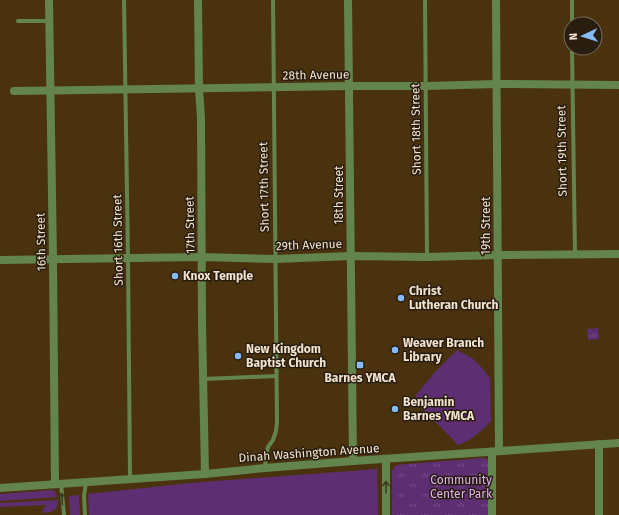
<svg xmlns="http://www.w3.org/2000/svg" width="619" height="515" viewBox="0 0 619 515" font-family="'Fira Sans',sans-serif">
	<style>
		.grass { fill: #5e2e73 }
		.park { fill: url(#park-tufts) }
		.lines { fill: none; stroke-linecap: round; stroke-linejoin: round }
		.service { stroke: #63844d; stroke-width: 4 }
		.minor { stroke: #63844d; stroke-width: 8 }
		.oneway { stroke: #3a3c21 }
		.poi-dot { fill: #86bbfb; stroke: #281d0e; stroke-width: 1.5 }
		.labels { text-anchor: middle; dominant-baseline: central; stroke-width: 3; stroke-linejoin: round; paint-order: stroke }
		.street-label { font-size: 12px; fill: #f1e2cf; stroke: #281d0e }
		.poi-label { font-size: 12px; font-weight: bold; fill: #f1e2cf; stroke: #281d0e; text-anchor: start }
		.park-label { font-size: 12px; fill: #dcb0f2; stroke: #281d0e }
	</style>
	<defs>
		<pattern id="park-tufts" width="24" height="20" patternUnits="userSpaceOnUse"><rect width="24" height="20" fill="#5e2e73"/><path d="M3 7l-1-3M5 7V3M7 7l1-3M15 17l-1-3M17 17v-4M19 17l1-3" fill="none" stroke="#764c86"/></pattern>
	</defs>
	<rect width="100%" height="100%" fill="#4a320f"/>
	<g class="grass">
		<path d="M457,350L472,358L482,368L490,378L491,421C481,432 472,440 458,445L417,403L416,395L436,371Z"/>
		<polygon points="377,469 378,515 89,515 88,494 190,483"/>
		<polygon points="52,490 55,491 57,497 0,501 0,494"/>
		<polygon points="79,495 80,515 70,515 69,496"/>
		<path d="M58,500C58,511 52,512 43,513L42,511L46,505L0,507V503Z"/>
	</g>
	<g class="park">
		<polygon points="598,328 599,339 588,340 587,329"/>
		<polygon points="483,458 487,459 489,461 489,515 392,515 392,471 396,465"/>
	</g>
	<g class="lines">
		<g class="service">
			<polyline points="124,0 128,258 130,479"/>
			<polyline points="425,0 427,257"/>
			<polyline points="572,0 572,24"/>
			<polyline points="18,21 49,21"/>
			<polyline points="572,48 575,254"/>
			<polyline points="203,379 276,376"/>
			<polyline points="265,468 266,455 268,447 273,440 276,431 277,422 273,0"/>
			<polyline points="61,483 64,515"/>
			<polyline points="85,515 84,496 86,482"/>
		</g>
		<g class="minor">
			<polyline points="49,0 53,260 55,484"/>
			<polyline points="198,0 199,89 201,118 202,323 205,474"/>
			<polyline points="348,0 353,461"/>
			<polyline points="496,0 499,451"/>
			<polyline points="14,91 350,86 426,86 497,84 619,85"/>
			<polyline points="0,260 202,257 275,259 351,256 427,257 498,255 619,254"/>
			<polyline points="599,444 599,515"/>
			<polyline points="492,452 492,515"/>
			<polyline points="386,459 386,515"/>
			<polyline points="0,488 205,474 265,468 353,461 619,443"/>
		</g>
	</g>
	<defs><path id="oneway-shaft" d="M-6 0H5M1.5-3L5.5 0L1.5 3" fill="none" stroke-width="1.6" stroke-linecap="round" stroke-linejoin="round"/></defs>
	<g class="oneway">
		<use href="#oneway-shaft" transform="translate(386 487) rotate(-90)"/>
		<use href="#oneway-shaft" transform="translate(62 499) rotate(-94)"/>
	</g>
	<g class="poi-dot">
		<circle cx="175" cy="276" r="4"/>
		<circle cx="401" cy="298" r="4"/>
		<circle cx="395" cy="350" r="4"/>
		<circle cx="238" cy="356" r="4"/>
		<rect x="356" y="361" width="8" height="8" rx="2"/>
		<circle cx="395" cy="409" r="4"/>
	</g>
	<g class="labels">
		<g class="street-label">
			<text transform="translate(316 75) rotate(-1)">28th Avenue</text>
			<text transform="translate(416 129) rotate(-91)">Short 18th Street</text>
			<text transform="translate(562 151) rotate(-91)">Short 19th Street</text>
			<text transform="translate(264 187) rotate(-91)">Short 17th Street</text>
			<text transform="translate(339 195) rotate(-90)">18th Street</text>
			<text transform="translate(190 225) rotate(-91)">17th Street</text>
			<text transform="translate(486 226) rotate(-90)">19th Street</text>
			<text transform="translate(118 240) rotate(-91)">Short 16th Street</text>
			<text transform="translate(41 242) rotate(-91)">16th Street</text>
			<text transform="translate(309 245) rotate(-2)">29th Avenue</text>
			<text transform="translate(309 453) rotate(-4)">Dinah Washington Avenue</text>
		</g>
		<g class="poi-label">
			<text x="183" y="276">Knox Temple</text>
			<text x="409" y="291">Christ<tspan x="409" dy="14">Lutheran Church</tspan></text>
			<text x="403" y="343">Weaver Branch<tspan x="403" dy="14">Library</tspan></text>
			<text x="246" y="349">New Kingdom<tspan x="246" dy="14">Baptist Church</tspan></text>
			<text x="360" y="378" text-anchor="middle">Barnes YMCA</text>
			<text x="403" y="402">Benjamin<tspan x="403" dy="14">Barnes YMCA</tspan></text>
		</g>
		<g class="park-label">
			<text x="461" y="480">Community<tspan x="461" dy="14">Center Park</tspan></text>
		</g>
	</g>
	<g transform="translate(583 36) rotate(266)"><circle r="19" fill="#281d0e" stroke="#786c5b"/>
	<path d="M0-3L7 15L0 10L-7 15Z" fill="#86bbfb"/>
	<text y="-6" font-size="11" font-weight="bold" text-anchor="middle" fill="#f1e2cf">N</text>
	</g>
</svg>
